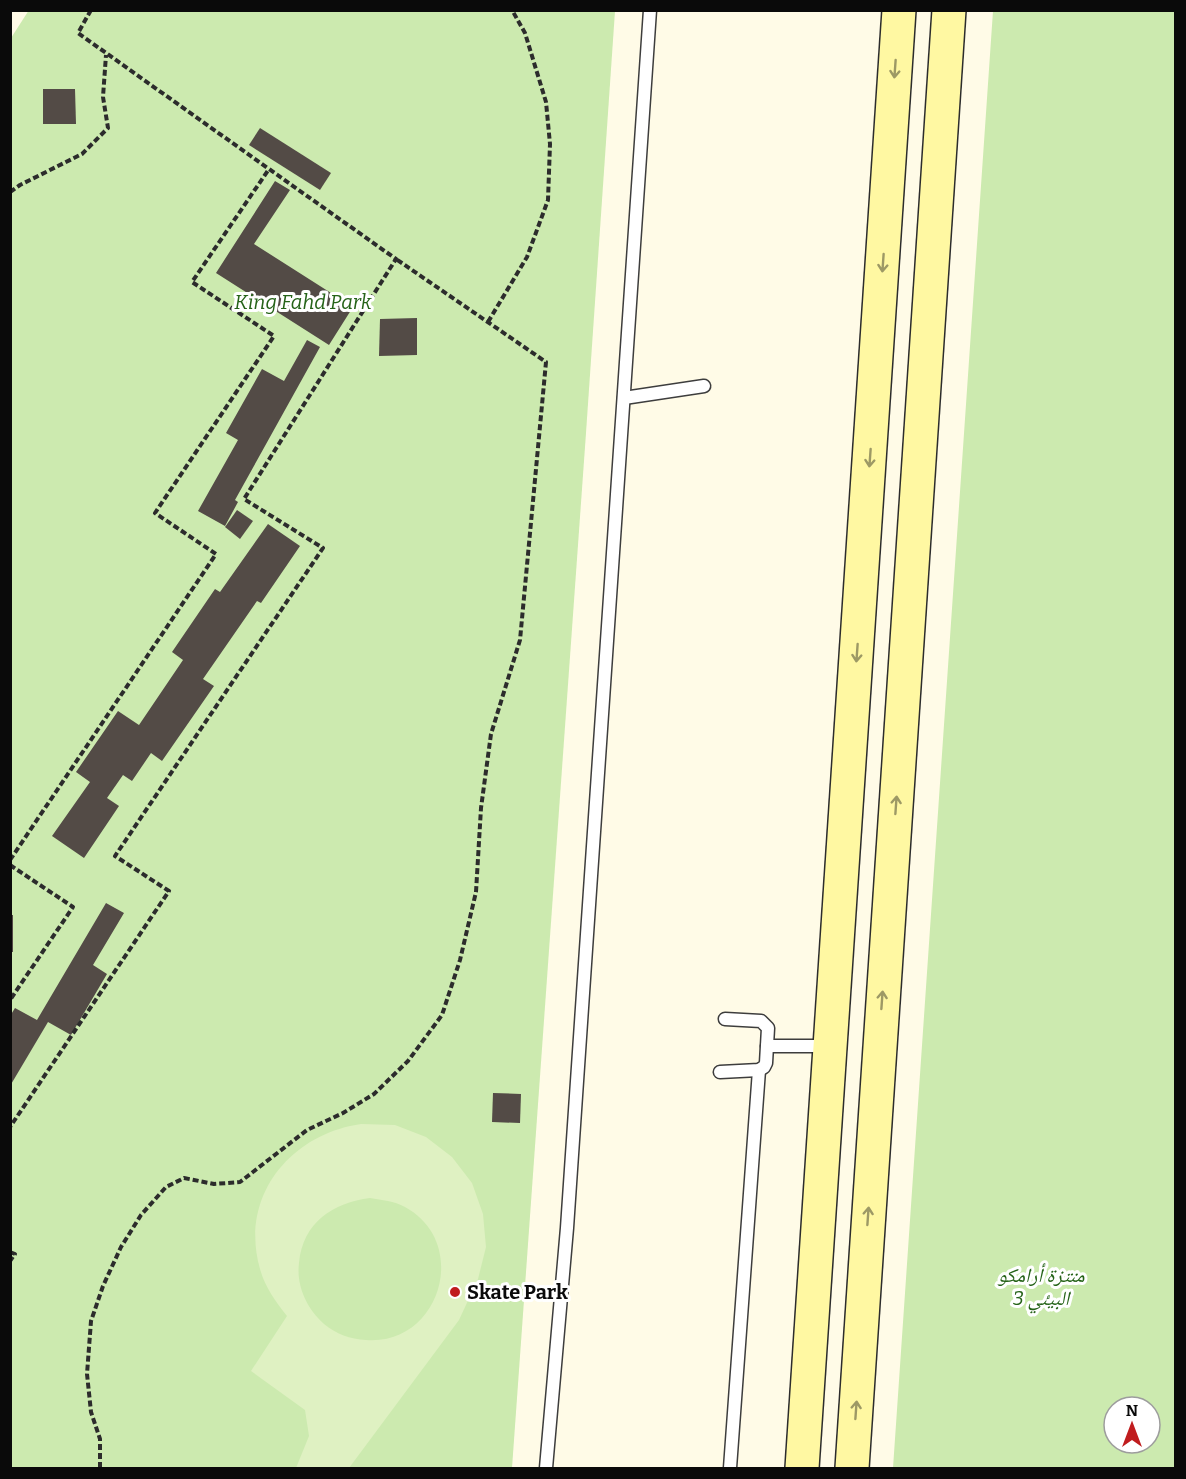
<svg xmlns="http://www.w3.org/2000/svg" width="1186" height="1479" viewBox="0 0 1186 1479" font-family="Bitter,'Noto Naskh Arabic',serif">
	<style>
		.green { fill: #cceaaf; fill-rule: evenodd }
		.pitch { fill: #dff1c2; fill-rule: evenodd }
		.building { fill: #534b46 }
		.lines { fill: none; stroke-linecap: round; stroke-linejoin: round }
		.lane-casing { stroke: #3d3d3d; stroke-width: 15 }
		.secondary-casing { stroke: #2c2c2c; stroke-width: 36 }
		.path { stroke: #2c2c2c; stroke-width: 4; stroke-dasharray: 6 3; stroke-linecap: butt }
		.lane { stroke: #fff; stroke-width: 12 }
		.secondary { stroke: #fff8a2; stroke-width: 33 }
		.oneway { stroke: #9d9965 }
		.poi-dot { fill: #c01c1e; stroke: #fff; stroke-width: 2 }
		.labels { text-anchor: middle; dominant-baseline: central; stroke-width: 6; stroke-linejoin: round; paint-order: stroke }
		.park-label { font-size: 20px; font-style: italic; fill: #256318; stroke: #fff }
		.poi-label { font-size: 20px; font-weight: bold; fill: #0a0a0a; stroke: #fff; text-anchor: start }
	</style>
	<rect width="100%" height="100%" fill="#fffbe7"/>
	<g class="green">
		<polygon points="29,10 615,11 586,433 512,1468 11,1468 11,38"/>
		<path d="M993,11H1175V1468H893ZM1114,1407H1150V1443H1114Z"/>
	</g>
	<path class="pitch" d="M361,1124L395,1125L426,1137L452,1157L472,1183L483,1214L486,1247L478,1279L459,1320L349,1468H296L309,1436L305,1410L251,1371L287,1316C275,1301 265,1287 260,1269C239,1196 291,1134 361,1124ZM370,1198C382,1200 394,1201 405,1207C471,1243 440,1346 366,1340C350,1339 336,1334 324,1324C307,1309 296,1286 299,1263C303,1222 333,1203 370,1198Z"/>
	<g class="building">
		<polygon points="43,89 75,89 76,124 43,124"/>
		<polygon points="260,128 331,173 320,190 249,145"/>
		<polygon points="275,181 290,190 254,244 353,307 329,345 216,273"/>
		<polygon points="417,318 417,355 379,356 380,319"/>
		<polygon points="307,340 320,347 235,500 238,502 225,526 198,511 238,440 226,433 262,369 284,381"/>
		<polygon points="237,510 253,521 240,539 225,527"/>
		<polygon points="268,524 300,546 261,603 257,601 203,679 214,686 162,761 151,753 132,781 123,775 107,798 119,806 84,858 52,836 90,782 76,772 118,711 139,725 183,660 172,652 215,589 220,592"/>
		<polygon points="106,903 124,913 93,965 107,974 71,1035 48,1022 10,1086 10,1016 15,1008 37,1020"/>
		<rect x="10" y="915" width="3" height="37"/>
		<polygon points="493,1093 521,1094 520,1123 492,1122"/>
	</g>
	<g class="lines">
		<defs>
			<g id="lane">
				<polyline points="624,398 704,386"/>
				<polyline points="767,1046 829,1046"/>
				<polyline points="720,1072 759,1070 764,1067 766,1063 768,1028 761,1021 725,1019"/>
				<polyline points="546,1468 567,1228 650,10"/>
				<polyline points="730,1468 759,1070"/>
			</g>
			<g id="secondary">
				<polyline points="802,1468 899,10"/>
				<polyline points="852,1468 949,10"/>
			</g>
		</defs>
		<use href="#lane" class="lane-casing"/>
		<use href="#secondary" class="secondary-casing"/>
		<g class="path">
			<polyline points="91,10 78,33 269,169"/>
			<polyline points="10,192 20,185 82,154 108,128 103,97 106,55"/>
			<polyline points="488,322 527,257 548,200 550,144 546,102 525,33 512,10"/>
			<polyline points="10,860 216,554 155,513 274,336 192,282 269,169 396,259 244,499 323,548 115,856 169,891 10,1127"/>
			<polyline points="10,865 73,907 10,1000"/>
			<polyline points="10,1252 15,1254 10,1261"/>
			<polyline points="100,1468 100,1439 91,1412 87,1374 91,1321 103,1286 121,1247 141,1215 166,1187 184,1178 214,1184 240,1182 307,1130 343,1113 374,1094 408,1061 442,1015 460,960 476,892 481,808 491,734 520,640 546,362 396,259"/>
		</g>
		<use href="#lane" class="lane"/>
		<use href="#secondary" class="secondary"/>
	</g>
	<defs><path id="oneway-shaft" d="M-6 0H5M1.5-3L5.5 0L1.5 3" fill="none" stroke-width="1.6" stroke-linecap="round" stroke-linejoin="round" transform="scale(1.5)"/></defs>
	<g class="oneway">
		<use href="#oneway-shaft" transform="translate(895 69) rotate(94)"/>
		<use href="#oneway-shaft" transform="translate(883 263) rotate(94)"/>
		<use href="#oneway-shaft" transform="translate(870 458) rotate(94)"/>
		<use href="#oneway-shaft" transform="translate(857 653) rotate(94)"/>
		<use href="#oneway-shaft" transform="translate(896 805) rotate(-86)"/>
		<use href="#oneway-shaft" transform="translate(882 1000) rotate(-86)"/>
		<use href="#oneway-shaft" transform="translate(868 1216) rotate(-86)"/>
		<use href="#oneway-shaft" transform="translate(856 1410) rotate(-86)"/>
	</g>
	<circle class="poi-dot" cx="455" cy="1292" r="6"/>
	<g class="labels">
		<g class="park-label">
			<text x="303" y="302">King Fahd Park</text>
			<text x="1041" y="1275">منتزة أرامكو<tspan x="1041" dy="23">البيئي 3</tspan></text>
		</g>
		<g class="poi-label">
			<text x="467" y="1292">Skate Park</text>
		</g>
	</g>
	<rect width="1186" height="1479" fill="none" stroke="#0a0a0a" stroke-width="24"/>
	<g transform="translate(1132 1425)"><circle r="28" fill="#ffffff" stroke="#9d9d9d" stroke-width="1.5"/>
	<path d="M0-4.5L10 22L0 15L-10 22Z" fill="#c01c1e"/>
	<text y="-9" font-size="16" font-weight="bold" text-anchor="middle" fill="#0a0a0a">N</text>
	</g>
</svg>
